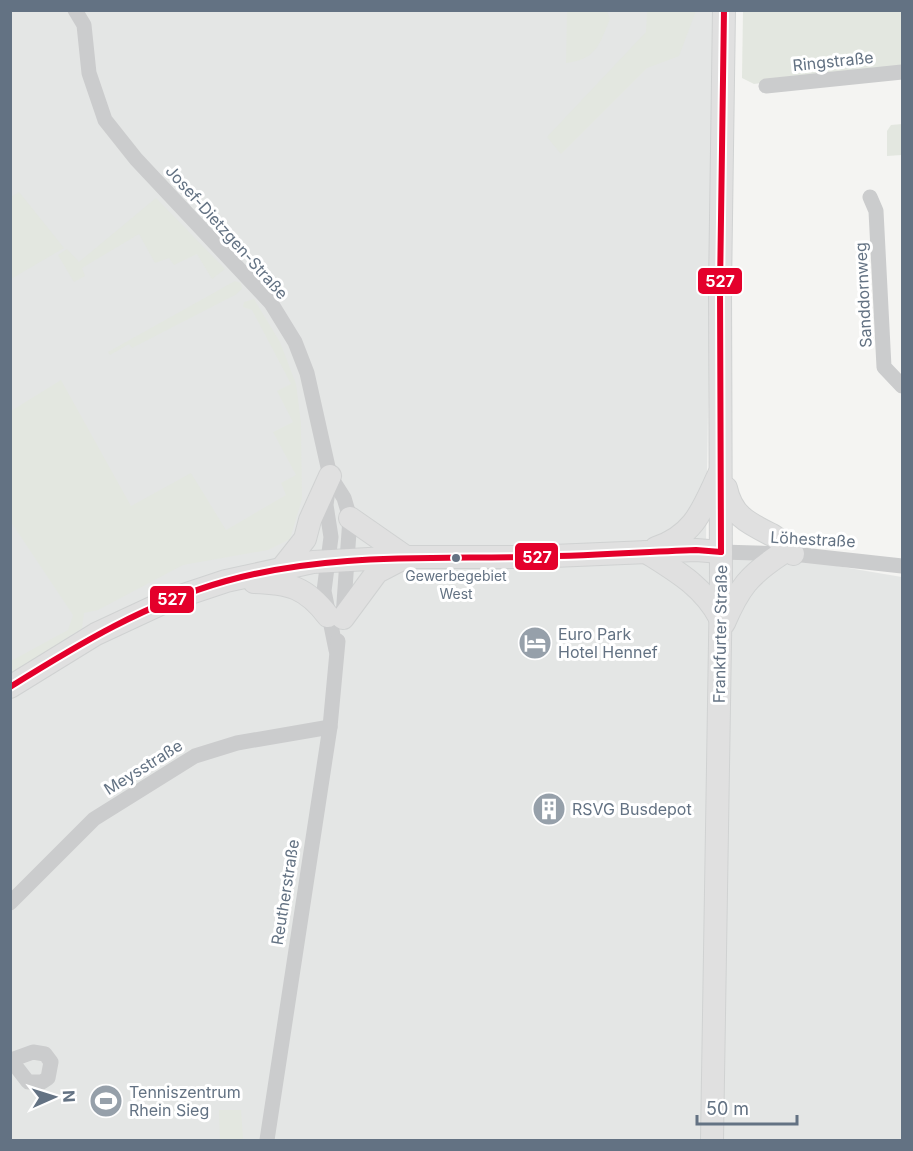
<svg xmlns="http://www.w3.org/2000/svg" width="913" height="1151" viewBox="0 0 913 1151" font-family="Inter,sans-serif">
	<style>
		.built { fill: #e4e6e5 }
		.green { fill: #e3e7e0 }
		.lines { fill: none; stroke-linecap: round; stroke-linejoin: round }
		.secondary-casing { stroke: #d0d2d2; stroke-width: 24 }
		.minor { stroke: #cbcccd; stroke-width: 15 }
		.secondary { stroke: #e0e0e0; stroke-width: 22 }
		.bus-1-casing { stroke: #fff; stroke-width: 10 }
		.bus-1 { stroke: #e4002b; stroke-width: 6 }
		.bus-dot { fill: #637283; stroke: #fff; stroke-width: 2 }
		.labels { text-anchor: middle; dominant-baseline: central; stroke-width: 6; stroke-linejoin: round; paint-order: stroke }
		.bus-label { font-size: 14px; fill: #637283; stroke: #fff }
		.street-label { font-size: 16px; fill: #637283; stroke: #fff }
		.poi-label { font-size: 16px; fill: #637283; stroke: #fff; text-anchor: start }
		.line-badge { stroke: #fff; stroke-width: 2 }
		.badge-label { font-size: 16px; text-anchor: middle; font-weight: bold; fill: #fff }
	</style>
	<rect width="100%" height="100%" fill="#f4f4f2"/>
	<polygon class="built" points="10,11 714,11 706,544 902,577 902,1140 11,1140"/>
	<g class="green">
		<path d="M567,11H607L610,19C599,45 597,59 566,63Z"/>
		<polygon points="647,11 696,11 679,56 647,68 561,154 547,137 646,32"/>
		<polygon points="743,11 902,11 902,65 754,84 742,78"/>
		<polygon points="902,124 902,155 887,156 887,131 891,125"/>
		<polygon points="19,192 64,248 11,279 11,197"/>
		<polygon points="156,198 225,269 212,279 197,254 174,265 169,258 155,263 139,234 82,268 85,276 74,282 58,255 67,249 79,262"/>
		<polygon points="235,281 241,283 242,289 235,295 132,348 129,344 110,355 108,352"/>
		<polygon points="254,299 280,342 296,384 301,424 302,499 290,539 268,550 183,565 98,610 84,613 82,628 11,674 11,661 68,630 73,615 11,522 11,411 61,380 131,506 191,473 226,530 286,495 281,483 296,475 273,432 293,422 277,391 291,384 252,310 243,307 244,302"/>
		<polygon points="219,1110 241,1110 243,1140 220,1140"/>
	</g>
	<g class="lines">
		<defs>
			<g id="secondary">
				<path d="M726,488C732,516 748,523 772,535C780,539 786,548 793,554"/>
				<polyline points="350,518 406,557"/>
				<path d="M656,548C695,535 703,508 719,474"/>
				<path d="M646,552C676,571 703,586 720,618"/>
				<polyline points="282,568 305,539 310,520 330,476"/>
				<path d="M254,582C289,583 306,587 328,616"/>
				<polyline points="343,618 377,572 402,559"/>
				<path d="M724,623C739,588 749,575 781,554"/>
				<polyline points="10,687 96,634 169,600 226,581 313,562 406,557 529,557 696,550 721,552"/>
				<polyline points="712,1140 721,580 720,288 724,10"/>
			</g>
		</defs>
		<use href="#secondary" class="secondary-casing"/>
		<g class="minor">
			<polyline points="75,10 84,25 89,73 105,120 136,159 271,303 295,342 307,373 330,476 326,505 331,537 324,591 336,650"/>
			<polyline points="766,86 902,72"/>
			<polyline points="870,197 876,211 884,367 902,386"/>
			<polyline points="330,476 344,498 350,518 343,617"/>
			<polyline points="721,552 793,554 902,566"/>
			<polyline points="10,903 94,819 195,756 237,743 330,727"/>
			<polyline points="10,1059 11,1060 28,1082 42,1082 48,1078 51,1062 45,1054 33,1052 11,1060"/>
			<polyline points="267,1140 330,727 338,641"/>
		</g>
		<use href="#secondary" class="secondary"/>
		<defs>
			<g id="bus-1">
				<polyline points="721,552 720,288 724,10"/>
				<path d="M10,687C79,644 147,603 226,581C327,553 424,559 528,557C584,556 640,552 696,550L721,552"/>
			</g>
		</defs>
		<use href="#bus-1" class="bus-1-casing"/>
		<use href="#bus-1" class="bus-1"/>
	</g>
	<defs>
		<symbol id="hotel-disc" viewBox="-11 -11 22 22"><circle r="9.5" fill="#96a0aa" stroke="#fff"/><path d="M-6-4.5h1.5V1H6V5H4.5V3h-9V5H-6ZM-4 0a1.8 1.8 0 1 1 3.6 0ZM.5 0V-2.5h3Q6-2.5 6 0Z" fill="#fff"/></symbol>
		<symbol id="building-disc" viewBox="-11 -11 22 22"><circle r="9.5" fill="#96a0aa" stroke="#fff"/><path d="M-4-6H4V6H1V3H-1V6H-4ZM-2.5-4.3h1.7v1.8h-1.7ZM.8-4.3h1.7v1.8H.8ZM-2.5-1h1.7V.8h-1.7ZM.8-1h1.7V.8H.8Z" fill="#fff"/></symbol>
		<symbol id="stadium-disc" viewBox="-11 -11 22 22"><circle r="9.5" fill="#96a0aa" stroke="#fff"/><path d="M0-5a6.5 5 0 1 0 0 10a6.5 5 0 1 0 0-10ZM-3.5-1.8h7v3.6h-7Z" fill="#fff"/></symbol>
	</defs>
	<g fill-rule="evenodd">
		<use href="#hotel-disc" x="516" y="624" width="38" height="38"/>
		<use href="#building-disc" x="530" y="790" width="38" height="38"/>
		<use href="#stadium-disc" x="87" y="1082" width="38" height="38"/>
	</g>
	<circle class="bus-dot" cx="456" cy="558" r="5"/>
	<g class="labels">
		<g class="bus-label">
			<text x="456" y="575">Gewerbegebiet<tspan x="456" dy="18">West</tspan></text>
		</g>
		<g class="street-label">
			<text transform="translate(833 61) rotate(-6)">Ringstraße</text>
			<text transform="translate(227 232) rotate(48)">Josef-Dietzgen-Straße</text>
			<text transform="translate(863 295) rotate(-93)">Sanddornweg</text>
			<text transform="translate(813 539) rotate(3)">Löhestraße</text>
			<text transform="translate(720 634) rotate(-89)">Frankfurter Straße</text>
			<text transform="translate(143 767) rotate(-32)">Meysstraße</text>
			<text transform="translate(285 892) rotate(-81)">Reutherstraße</text>
		</g>
		<g class="poi-label">
			<text x="558" y="634">Euro Park<tspan x="558" dy="18">Hotel Hennef</tspan></text>
			<text x="572" y="809">RSVG Busdepot</text>
			<text x="129" y="1092">Tenniszentrum<tspan x="129" dy="18">Rhein Sieg</tspan></text>
		</g>
	</g>
	<g class="line-badge">
		<rect x="697" y="267" width="46" height="28" rx="6" fill="#e4002b"/>
		<rect x="514" y="542" width="45" height="29" rx="6" fill="#e4002b"/>
		<rect x="149" y="585" width="46" height="29" rx="6" fill="#e4002b"/>
	</g>
	<g class="badge-label">
		<text x="720" y="287">527</text>
		<text x="537" y="563">527</text>
		<text x="172" y="605">527</text>
	</g>
	<rect width="913" height="1151" fill="none" stroke="#637283" stroke-width="24"/>
	<g transform="translate(54 1097) rotate(87)" stroke="#ffffff" stroke-width="4.5" paint-order="stroke">
	<path d="M0-4.5L10 22L0 15L-10 22Z" fill="#637283"/>
	<text y="-9" font-size="16" font-weight="bold" text-anchor="middle" fill="#637283">N</text>
	</g>
	<path d="M697 1115v9h100v-9" fill="none" stroke="#637283" stroke-width="3"/>
	<text x="706" y="1115" font-size="18" fill="#637283" stroke="#ffffff" stroke-width="4.5" paint-order="stroke">50 m</text>
</svg>
